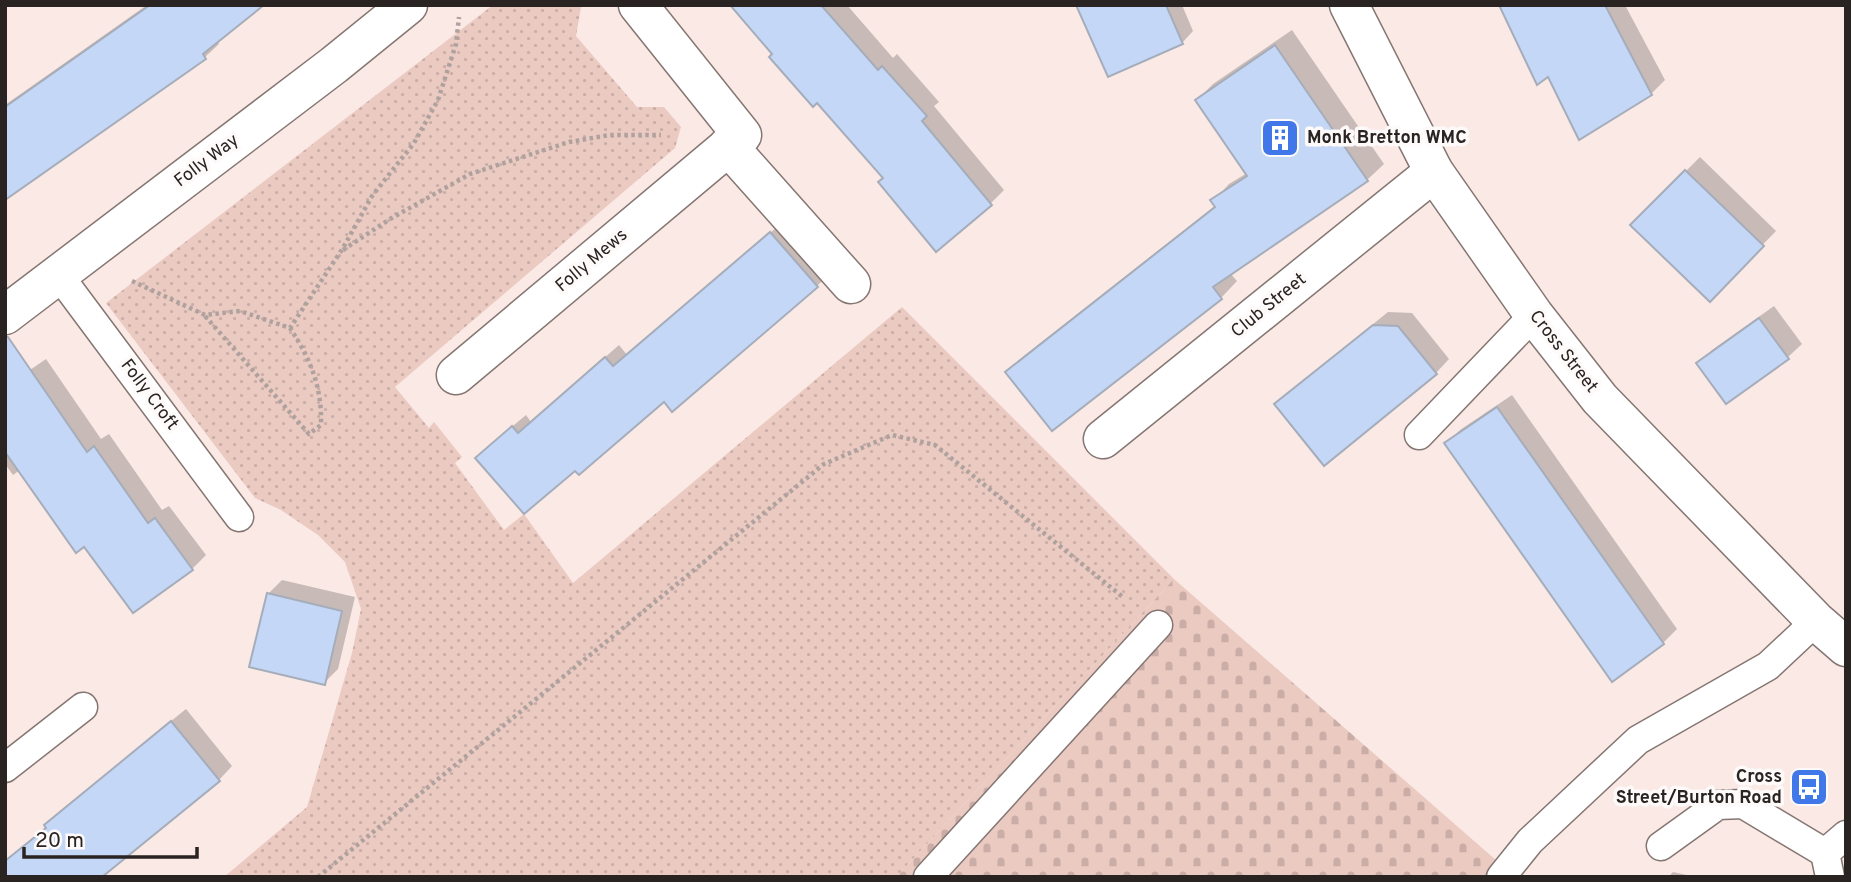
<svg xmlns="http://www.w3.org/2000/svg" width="1851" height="882" viewBox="0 0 1851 882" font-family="Overpass,sans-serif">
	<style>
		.grass { fill: url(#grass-dots) }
		.cemetery { fill: url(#cemetery-stones) }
		.shadow { fill: #0003 }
		.building { fill: #c5d7f7; stroke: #a6adba; stroke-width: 2 }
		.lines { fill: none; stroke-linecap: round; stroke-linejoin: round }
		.lane-casing { stroke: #857672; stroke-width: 31 }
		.street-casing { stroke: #857672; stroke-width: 41 }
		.path { stroke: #afa29e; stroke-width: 4.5; stroke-dasharray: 3.5 3.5; stroke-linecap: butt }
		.lane { stroke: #fff; stroke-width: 28 }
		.street { stroke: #fff; stroke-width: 38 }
		.labels { text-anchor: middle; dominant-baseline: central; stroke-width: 7; stroke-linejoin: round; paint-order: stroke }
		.poi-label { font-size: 18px; font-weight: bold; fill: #292321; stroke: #fdfaf9; text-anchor: start }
		.street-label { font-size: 18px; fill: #292321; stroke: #fdfaf9 }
	</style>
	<defs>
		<pattern id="grass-dots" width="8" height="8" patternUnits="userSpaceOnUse" patternTransform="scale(1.75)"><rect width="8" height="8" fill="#ebcac2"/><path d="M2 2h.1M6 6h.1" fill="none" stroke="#caada6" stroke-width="1.8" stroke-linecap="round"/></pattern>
		<pattern id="cemetery-stones" width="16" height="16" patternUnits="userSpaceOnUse" patternTransform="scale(1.75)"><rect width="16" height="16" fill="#ebcac2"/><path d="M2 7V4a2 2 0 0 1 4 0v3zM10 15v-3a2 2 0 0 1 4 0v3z" fill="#caada6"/></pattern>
	</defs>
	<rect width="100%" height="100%" fill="#fae9e5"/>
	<polygon class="grass" points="493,5 580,5 581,7 576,36 637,107 664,107 681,127 675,148 395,387 429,428 434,422 462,457 455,463 504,530 524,514 573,583 902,307 1174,579 896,877 224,877 307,807 352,653 361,609 345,562 318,535 281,510 255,498 106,303"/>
	<polygon class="cemetery" points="1174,579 1505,868 1505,877 896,877"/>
	<g class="shadow">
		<polygon points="147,5 261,5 217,41 219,44 205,57 5,199 5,105"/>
		<polygon points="732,5 847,5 893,58 897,54 939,102 934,106 1004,190 990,204 885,178"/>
		<polygon points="1078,5 1182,5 1193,31 1182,43"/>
		<polygon points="1501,5 1625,5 1665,80 1651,94 1548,74"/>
		<polygon points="1292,30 1384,164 1367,180 1230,273 1237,281 1221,298 1008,372 1024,356 1216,205 1213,201 1229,184 1247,173 1197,100 1213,84"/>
		<polygon points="1700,157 1776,231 1710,299 1633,224"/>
		<polygon points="784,221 830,273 817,286 575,468 490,445 526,415 531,422 619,345 627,355"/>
		<polygon points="1774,306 1802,344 1788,357 1726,402 1698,364 1712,350"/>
		<polygon points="1388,312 1412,313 1449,359 1436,373 1277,404 1290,391"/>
		<polygon points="46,359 101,439 109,434 162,510 169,506 206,555 192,569 85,544 20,470 13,475 5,464 5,387"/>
		<polygon points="1512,395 1677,629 1663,643 1446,444 1460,430"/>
		<polygon points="282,580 355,597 338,669 324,683 268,594"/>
		<polygon points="186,709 232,766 219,780 5,877 5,861 47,826 60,811"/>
		<polygon points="1673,872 1696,877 1668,877"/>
	</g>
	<g class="building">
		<polygon points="150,5 264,5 203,54 206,59 5,200 5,107"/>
		<polygon points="730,5 821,5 878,70 882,66 927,116 922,121 992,205 936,252 878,182 883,178 817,103 813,107 769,57 772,54"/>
		<polygon points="1076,5 1166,5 1183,44 1108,77"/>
		<polygon points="1499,5 1605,5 1652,95 1579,140 1548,77 1537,85"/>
		<polygon points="1275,45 1368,181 1213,287 1222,299 1052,431 1005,372 1215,207 1210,200 1247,176 1195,100"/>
		<polygon points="1685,170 1764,246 1710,302 1630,225"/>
		<polygon points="770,232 818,287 672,412 664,402 579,475 575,471 524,514 475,458 512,426 518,433 605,357 613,366"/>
		<polygon points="1759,318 1789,359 1726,404 1696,363"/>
		<polygon points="1373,325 1398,326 1437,374 1324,466 1274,404"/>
		<polygon points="5,336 8,337 87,452 94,446 148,523 155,518 193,570 133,613 84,547 76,553 5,452"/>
		<polygon points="1497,407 1664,644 1612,682 1444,443"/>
		<polygon points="267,593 342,611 325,685 249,667"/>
		<polygon points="171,721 220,781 102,877 5,877 5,861 46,828 44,825"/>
	</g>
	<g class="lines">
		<defs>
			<g id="lane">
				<polyline points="58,274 239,517"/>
				<polyline points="1419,435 1534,315"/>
				<polyline points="5,768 83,707"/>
				<polyline points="1661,846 1718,805 1743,804 1825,853"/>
				<polyline points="928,877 1158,625"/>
				<polyline points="1501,877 1530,841 1638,740 1768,666 1816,621"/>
				<polyline points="1830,877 1825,853 1846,835"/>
			</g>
			<g id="street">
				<polyline points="1349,5 1434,172 1534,315 1600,399 1816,621 1846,647"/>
				<polyline points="728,146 851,284"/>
				<polyline points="5,315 334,65 408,5"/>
				<polyline points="456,375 742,135 638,5"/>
				<polyline points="1103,439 1434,172"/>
			</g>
		</defs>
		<use href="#lane" class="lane-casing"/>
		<use href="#street" class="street-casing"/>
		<g class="path">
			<polyline points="343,250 390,219 470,174 569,142 610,135 661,135"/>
			<polyline points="132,281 205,315 240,311 290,328 343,248 372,196 414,143 438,100 456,44 459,17"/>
			<path d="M205,316L309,434L321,425C322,387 311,360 290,328"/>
			<polyline points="318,877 824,464 892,435 935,445 1124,598"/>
		</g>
		<use href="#lane" class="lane"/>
		<use href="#street" class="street"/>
	</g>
	<defs>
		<symbol id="building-square" viewBox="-11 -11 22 22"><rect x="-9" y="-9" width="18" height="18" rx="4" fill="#4178e9" stroke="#fdfaf9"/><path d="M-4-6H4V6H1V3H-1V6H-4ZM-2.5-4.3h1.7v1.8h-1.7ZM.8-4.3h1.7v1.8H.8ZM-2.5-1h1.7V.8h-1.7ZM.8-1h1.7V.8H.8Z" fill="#fff"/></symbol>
		<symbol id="bus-square" viewBox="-11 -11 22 22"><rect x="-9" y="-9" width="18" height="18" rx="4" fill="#4178e9" stroke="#fdfaf9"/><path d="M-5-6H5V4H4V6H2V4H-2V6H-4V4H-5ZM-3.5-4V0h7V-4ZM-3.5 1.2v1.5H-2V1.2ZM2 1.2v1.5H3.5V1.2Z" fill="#fff"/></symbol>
	</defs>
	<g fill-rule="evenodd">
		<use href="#building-square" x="1258" y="116" width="44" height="44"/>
		<use href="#bus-square" x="1787" y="765" width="44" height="44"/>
	</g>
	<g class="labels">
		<g class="poi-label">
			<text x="1307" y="138">Monk Bretton WMC</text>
			<text x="1782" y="777" text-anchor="end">Cross<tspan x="1782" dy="21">Street/Burton Road</tspan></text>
		</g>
		<g class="street-label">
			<text transform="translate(207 161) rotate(-37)">Folly Way</text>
			<text transform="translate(592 261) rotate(-40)">Folly Mews</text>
			<text transform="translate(1269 306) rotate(-39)">Club Street</text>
			<text transform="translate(1563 352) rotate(52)">Cross Street</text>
			<text transform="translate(149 395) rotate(53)">Folly Croft</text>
		</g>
	</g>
	<rect width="1851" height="882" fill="none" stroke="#292321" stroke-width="14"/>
	<path d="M24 847v10h173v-10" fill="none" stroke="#292321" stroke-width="3.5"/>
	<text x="35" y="847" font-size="21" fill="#292321" stroke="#fdfaf9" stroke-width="5" paint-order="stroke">20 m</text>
</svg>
